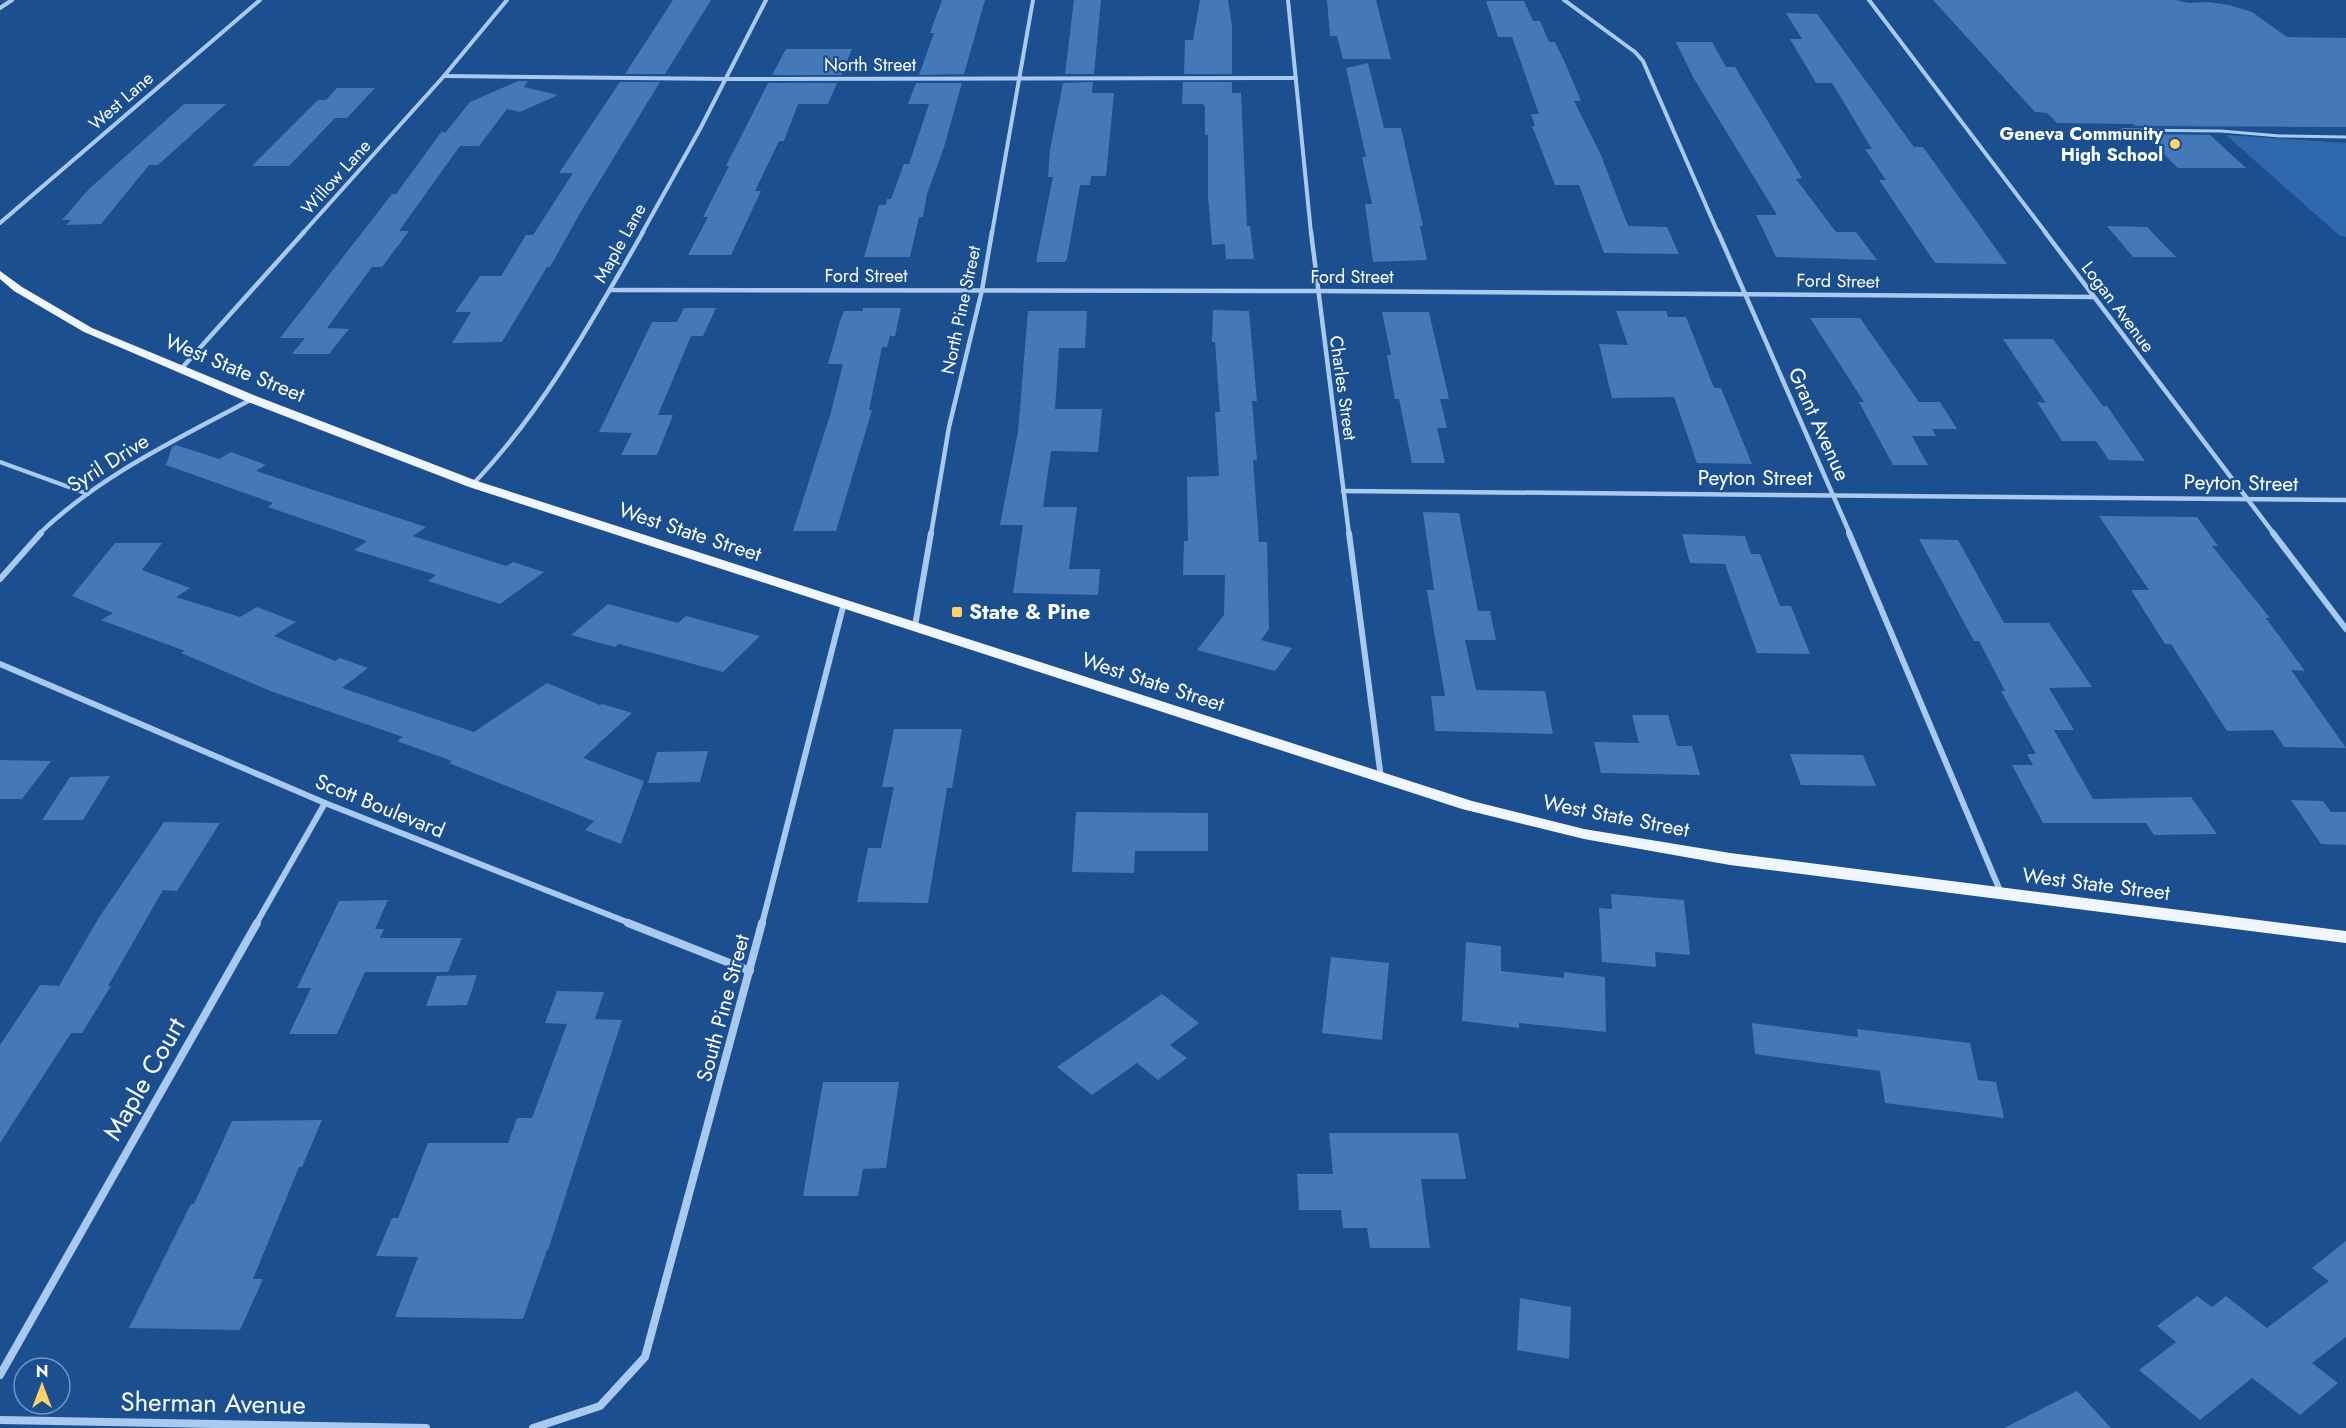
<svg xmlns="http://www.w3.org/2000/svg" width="2346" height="1428" viewBox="0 0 2346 1428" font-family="Jost,sans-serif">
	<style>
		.green { fill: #2e69ad }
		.building { fill: #4478b7 }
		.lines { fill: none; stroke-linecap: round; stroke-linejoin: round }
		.lane-far1 { stroke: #a9c9ee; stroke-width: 3 }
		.lane { stroke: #a9c9ee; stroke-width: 4 }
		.street-far3 { stroke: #a9c9ee; stroke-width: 4 }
		.street-far2 { stroke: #a9c9ee; stroke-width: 4.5 }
		.street-far1 { stroke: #a9c9ee; stroke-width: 6 }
		.street { stroke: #a9c9ee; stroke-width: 8 }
		.primary { fill: #f0f6ff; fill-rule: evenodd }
		.poi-dot { fill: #ffd166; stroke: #1b4f8f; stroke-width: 2 }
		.labels { text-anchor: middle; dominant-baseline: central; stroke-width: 4.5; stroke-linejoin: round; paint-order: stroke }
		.far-street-label { font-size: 18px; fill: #fff; stroke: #1b4f8f }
		.far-poi-label { font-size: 18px; font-weight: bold; fill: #fff; stroke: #1b4f8f; text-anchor: end }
		.street-label { font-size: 21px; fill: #fff; stroke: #1b4f8f }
		.poi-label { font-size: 21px; font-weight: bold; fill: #fff; stroke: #1b4f8f; text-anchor: start }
		.near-street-label { font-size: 26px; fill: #fff; stroke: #1b4f8f }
	</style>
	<rect width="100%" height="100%" fill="#1b4f8f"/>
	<polygon class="green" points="2226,135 2346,143 2346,237 2340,236"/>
	<g class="building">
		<polygon points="673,0 711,0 665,74 625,74"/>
		<polygon points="942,0 985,0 964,74 919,75 934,33 930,33"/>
		<polygon points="1074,0 1101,0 1094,74 1065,74"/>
		<polygon points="1200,0 1228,0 1232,26 1232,74 1184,74 1185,40 1193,40"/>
		<polygon points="1327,0 1376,0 1391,59 1343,59 1337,36 1330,36"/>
		<polygon points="1933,0 2175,0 2189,3 2208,2 2229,5 2252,12 2287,37 2346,38 2346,127 2136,126 2133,124 2057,123 2047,113 2035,112"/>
		<polygon points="1486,1 1524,1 1533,21 1540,21 1549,42 1555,42 1566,65 1581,101 1574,101 1601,155 1628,226 1667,227 1679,254 1604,253 1579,185 1555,185 1532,126 1535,126 1531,114 1539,114 1512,37 1498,37"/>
		<polygon points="1786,13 1817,14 1914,147 1923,147 2007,264 1935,263 1879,180 1886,180 1865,149 1872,149 1832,83 1816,83 1790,39 1802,39"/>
		<polygon points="1676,42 1712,42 1726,67 1735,67 1802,178 1796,179 1836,232 1856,232 1877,260 1776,257 1756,215 1777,215 1693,77"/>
		<polygon points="786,49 852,49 841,75 772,75"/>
		<polygon points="1368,63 1384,128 1401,128 1423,226 1420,226 1427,260 1373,262 1365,204 1372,204 1362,157 1366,157 1346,68"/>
		<polygon points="518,81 528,81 524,87 558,95 520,112 507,109 479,146 460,146 399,231 409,231 382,267 372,267 327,328 349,329 329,354 292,354 305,338 280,338 392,194 396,194 442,131 445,133 470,102"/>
		<polygon points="620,82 660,82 583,208 550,267 547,267 502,342 452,343 471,312 455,312 480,276 501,276 526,235 533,235 573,173 559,173"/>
		<polygon points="1093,82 1092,93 1114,93 1106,176 1091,176 1090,185 1080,185 1067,259 1065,262 1036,262 1053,177 1048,177 1050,150 1063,83"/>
		<polygon points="1183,82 1232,82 1232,93 1241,93 1247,226 1250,226 1254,259 1226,259 1225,244 1212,245 1208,196 1208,135 1205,135 1205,107 1203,104 1182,104"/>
		<polygon points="768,83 837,83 828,104 798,104 784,141 779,141 755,191 761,191 731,255 688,255 708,217 703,217 729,166 726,166"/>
		<polygon points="916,83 962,83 944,147 927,194 923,217 919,217 910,257 864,257 879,205 886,205 887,199 891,199 904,164 909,164 929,104 908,104"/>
		<polygon points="337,88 375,88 347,118 335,118 289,166 252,166 318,100 326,100"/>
		<polygon points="184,104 226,104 158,165 149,165 101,224 66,225 71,220 62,220 89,189"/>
		<polygon points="2143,134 2210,135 2246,168 2178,168"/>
		<polygon points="2107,226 2147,227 2176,257 2133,257"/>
		<polygon points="684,308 716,308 703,336 691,336 658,415 673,415 657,455 621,455 632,433 599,432 652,322 677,322"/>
		<polygon points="863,308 901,308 895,336 890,336 887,347 882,347 869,410 872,410 836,531 793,531 831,412 843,364 828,364 840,321 844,311 863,311"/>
		<polygon points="1213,310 1249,311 1257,401 1252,401 1257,460 1253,460 1259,542 1267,542 1269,629 1261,640 1292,648 1275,671 1197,650 1224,615 1225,575 1183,575 1184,541 1188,541 1187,477 1219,476 1215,412 1220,412 1215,342 1212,342"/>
		<polygon points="1028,311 1087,311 1085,348 1059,348 1055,409 1102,409 1098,452 1051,451 1043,507 1077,507 1069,569 1100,569 1098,595 1013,593 1023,525 1000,525 1018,432"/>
		<polygon points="1616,311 1666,311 1668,317 1686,317 1714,388 1721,388 1752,464 1697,463 1674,397 1612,398 1599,344 1628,345"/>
		<polygon points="1382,312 1429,312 1449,399 1440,399 1447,428 1437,428 1445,463 1412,463 1399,399 1395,399 1387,355 1391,355"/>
		<polygon points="1810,318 1860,318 1919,402 1940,402 1957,429 1932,429 1936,436 1912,436 1928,465 1893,465 1859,402 1864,402"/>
		<polygon points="2003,339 2053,339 2103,406 2107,406 2145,461 2109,460 2096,441 2062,441 2037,402 2046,403"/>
		<polygon points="176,445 219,459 231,452 266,465 256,471 426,527 413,536 506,566 513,562 544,572 500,604 428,581 436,575 354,550 367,541 268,507 273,503 166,465 172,447"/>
		<polygon points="1423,512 1459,513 1478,611 1490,611 1496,640 1465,640 1476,690 1545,691 1553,734 1435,731 1431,696 1445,696 1427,590 1434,590"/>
		<polygon points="2099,516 2197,517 2218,546 2212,546 2270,618 2266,618 2305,671 2291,670 2346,748 2284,747 2273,730 2227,731 2171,644 2165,644 2131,590 2149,590"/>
		<polygon points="1682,534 1745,536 1751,554 1760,554 1780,606 1791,606 1810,654 1757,653 1725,564 1690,563"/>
		<polygon points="1919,539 1958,540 2004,623 2049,623 2092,687 2049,688 2074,730 2054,730 2093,799 2191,797 2217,834 2154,835 2146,823 2043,823 2012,765 2033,765 2027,754 2036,754 2001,691 2005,691 1979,641 1974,641 1968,630"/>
		<polygon points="115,543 162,543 142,570 190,588 176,597 240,617 257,607 296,622 274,636 335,661 340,658 368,668 342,688 474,732 547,683 600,705 602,704 632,713 583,758 644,781 621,844 585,830 594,821 449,763 452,761 397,741 403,737 273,692 181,653 185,651 101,620 113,613 72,596"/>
		<polygon points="608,604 678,623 686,616 760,636 723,672 619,644 615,647 571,635"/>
		<polygon points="1632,715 1668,715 1677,746 1692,746 1700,775 1601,773 1594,742 1639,743"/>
		<polygon points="894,729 962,729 952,788 947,788 928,903 857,902 868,848 881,848 894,787 882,787"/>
		<polygon points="708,751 700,782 648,783 657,752"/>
		<polygon points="1790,754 1863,755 1876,786 1801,785"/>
		<polygon points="0,760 51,761 22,799 0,799"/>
		<polygon points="110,776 83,820 42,820 70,777"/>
		<polygon points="2291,800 2323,801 2331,812 2346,812 2346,845 2321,844"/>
		<polygon points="1076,812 1208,813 1208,851 1135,851 1134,873 1072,872"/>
		<polygon points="164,822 220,823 177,891 163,890 108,986 111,986 82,1033 71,1033 0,1143 0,1045 40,985 59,986 98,919"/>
		<polygon points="1611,894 1684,900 1690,955 1655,952 1656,967 1602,962 1599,908 1612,909"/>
		<polygon points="388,900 375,929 384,929 380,938 462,938 448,972 365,972 337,1034 289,1034 311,988 297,988 339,901"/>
		<polygon points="1466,942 1501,946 1501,971 1564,978 1564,972 1605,977 1606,1032 1519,1023 1519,1028 1462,1021"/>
		<polygon points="1331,957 1389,963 1382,1040 1322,1033"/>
		<polygon points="477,975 467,1005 426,1006 437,976"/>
		<polygon points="557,991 604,992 595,1019 622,1020 548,1250 547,1250 523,1319 395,1317 418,1257 376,1256 392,1218 398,1218 428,1143 508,1143 517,1118 532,1118 567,1024 545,1023"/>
		<polygon points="1162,994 1199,1023 1170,1045 1187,1058 1158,1080 1137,1063 1092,1095 1057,1067"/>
		<polygon points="1752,1023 1858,1037 1857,1029 1970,1043 1978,1080 1996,1082 2004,1118 1885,1103 1880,1071 1755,1054"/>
		<polygon points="823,1082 899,1082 886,1168 863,1169 858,1196 803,1196"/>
		<polygon points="322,1120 302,1167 299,1167 253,1279 263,1279 240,1330 129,1328 191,1204 194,1204 232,1121"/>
		<polygon points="1329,1133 1458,1133 1466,1179 1421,1179 1430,1248 1370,1248 1367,1228 1343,1228 1341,1210 1299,1210 1297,1174 1333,1174"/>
		<polygon points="2346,1241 2346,1337 2312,1363 2338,1383 2300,1415 2252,1378 2200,1420 2139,1370 2176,1342 2157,1326 2197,1296 2212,1307 2226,1296 2267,1328 2329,1281 2312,1268"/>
		<polygon points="1520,1298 1571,1307 1569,1359 1517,1350"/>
		<polygon points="2077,1391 2111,1428 2004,1428"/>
	</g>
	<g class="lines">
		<polyline class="lane-far1" points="2123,130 2221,131 2280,136 2346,137"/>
		<polyline class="lane" points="0,462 88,494"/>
		<g class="street-far3">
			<polyline points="1288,0 1311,233"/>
			<polyline points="1564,0 1635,52 1643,61 1718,233"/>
			<polyline points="1869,0 2046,233"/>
			<polyline points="0,8 12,0"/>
			<polyline points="444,76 727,79 1296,78"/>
			<polyline points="0,223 260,0"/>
			<polyline points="303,233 444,76 507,0"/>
			<polyline points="642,233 700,129 766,0"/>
			<polyline points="992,233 1033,0"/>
		</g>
		<g class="street-far2">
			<polyline points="1311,232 1349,534"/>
			<polyline points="1718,232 1850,534"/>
			<polyline points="2045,232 2274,534"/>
			<polyline points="610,290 1317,291 2093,297"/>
			<polyline points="181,369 304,232"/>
			<path d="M473,484C543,411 593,319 643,232"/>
			<polyline points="1343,491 2346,500"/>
			<path d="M39,534C100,475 178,439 252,399"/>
			<polyline points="931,534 949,427 982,290 992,232"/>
		</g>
		<g class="street-far1">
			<polyline points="1349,533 1381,778"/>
			<polyline points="1849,533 2001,893"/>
			<polyline points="2273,533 2346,629"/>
			<polyline points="0,579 41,533"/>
			<polyline points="915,626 931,533"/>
			<polyline points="0,664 325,803 632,924"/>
			<polyline points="256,924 325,803"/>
			<polyline points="762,924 844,603"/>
		</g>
		<g class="street">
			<polyline points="628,923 750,971"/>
			<polyline points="0,1375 257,923"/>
			<polyline points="0,1420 426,1428"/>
			<polyline points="533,1428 600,1406 645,1357 762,923"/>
		</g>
		<polygon class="primary" points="0,271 22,287 92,328 256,396 477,481 1472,801 1584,829 1730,853 2346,931 2346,943 1730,865 1584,839 1462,809 469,487 248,402 84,332 14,291 0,279"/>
	</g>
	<g class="poi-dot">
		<circle cx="2175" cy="144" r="6"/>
		<rect x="951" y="606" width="12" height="12" rx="3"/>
	</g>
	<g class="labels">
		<g class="far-street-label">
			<text x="870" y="65">North Street</text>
			<text transform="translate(121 101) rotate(-41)">West Lane</text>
			<text transform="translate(336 177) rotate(-48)">Willow Lane</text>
			<text transform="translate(620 243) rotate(-61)">Maple Lane</text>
			<text x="866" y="276">Ford Street</text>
			<text x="1352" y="277">Ford Street</text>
			<text transform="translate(1838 281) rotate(1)">Ford Street</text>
			<text transform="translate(2118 307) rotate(53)">Logan Avenue</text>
			<text transform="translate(961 310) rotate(-78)">North Pine Street</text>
			<text transform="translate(1343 388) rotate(82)">Charles Street</text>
		</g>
		<g class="far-poi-label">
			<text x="2163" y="134">Geneva Community<tspan x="2163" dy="21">High School</tspan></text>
		</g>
		<g class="street-label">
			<text transform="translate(235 368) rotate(22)">West State Street</text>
			<text transform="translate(1819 424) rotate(66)">Grant Avenue</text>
			<text transform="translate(108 463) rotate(-32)">Syril Drive</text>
			<text x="1755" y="478">Peyton Street</text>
			<text transform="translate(2241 483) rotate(1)">Peyton Street</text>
			<text transform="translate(690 532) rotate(18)">West State Street</text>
			<text transform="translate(1153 682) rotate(18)">West State Street</text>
			<text transform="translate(380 806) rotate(22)">Scott Boulevard</text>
			<text transform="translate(1616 816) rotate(11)">West State Street</text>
			<text transform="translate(2096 884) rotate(7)">West State Street</text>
			<text transform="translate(723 1008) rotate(-75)">South Pine Street</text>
		</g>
		<g class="poi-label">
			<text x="969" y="612">State &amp; Pine</text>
		</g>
		<g class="near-street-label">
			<text transform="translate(144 1079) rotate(-60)">Maple Court</text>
			<text transform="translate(213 1403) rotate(1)">Sherman Avenue</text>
		</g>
	</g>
	<g transform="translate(42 1386)"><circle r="28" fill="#1b4f8f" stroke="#7695bc" stroke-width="1.5"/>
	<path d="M0-4.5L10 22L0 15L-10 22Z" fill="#ffd166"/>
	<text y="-9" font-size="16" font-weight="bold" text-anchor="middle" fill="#ffffff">N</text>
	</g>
</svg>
